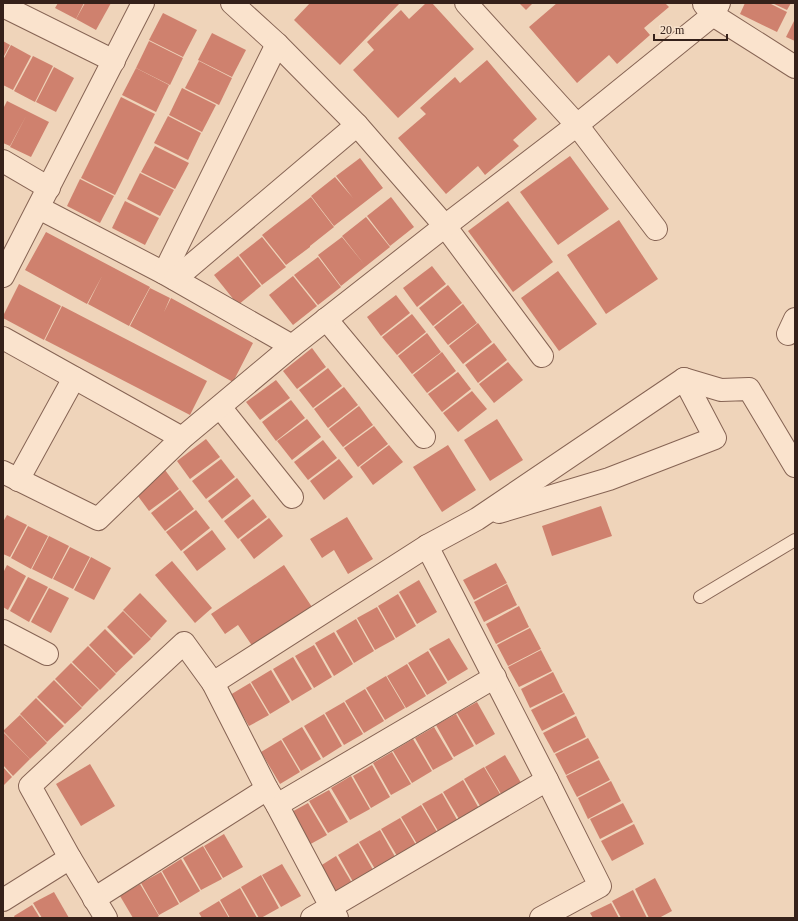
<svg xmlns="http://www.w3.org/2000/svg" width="798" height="921" viewBox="0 0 798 921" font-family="'Times New Roman',serif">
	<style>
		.building { fill: #cf816e }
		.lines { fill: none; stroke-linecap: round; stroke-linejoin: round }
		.service-casing { stroke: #866454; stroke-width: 14 }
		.minor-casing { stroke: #866454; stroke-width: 24 }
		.service { stroke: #fae3cd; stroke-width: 12 }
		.minor { stroke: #fae3cd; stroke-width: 22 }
	</style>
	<rect width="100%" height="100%" fill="#efd4ba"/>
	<g class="building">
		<polygon points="58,3 84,3 76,19 55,8"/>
		<polygon points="85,3 111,3 96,30 76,19"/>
		<polygon points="310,3 400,3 340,65 294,20"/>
		<polygon points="426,3 432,3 474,49 398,118 353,70 374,50 367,42 401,10 409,19"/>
		<polygon points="519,3 533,3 526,10"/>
		<polygon points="557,3 665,3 669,7 644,28 650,35 617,64 609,55 577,83 529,27"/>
		<polygon points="745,3 769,3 787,12 777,32 740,14"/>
		<polygon points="772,3 791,3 787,10"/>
		<polygon points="163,13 197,30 183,57 149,40"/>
		<polygon points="795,19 795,41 786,37"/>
		<polygon points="212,33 246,50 232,77 198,60"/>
		<polygon points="3,41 10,45 3,58"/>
		<polygon points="149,41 183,58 170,85 136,68"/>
		<polygon points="11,45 31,56 13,90 3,85 3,60"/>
		<polygon points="33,56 53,66 35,102 14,91"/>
		<polygon points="487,60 537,119 513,140 519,146 485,175 478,166 446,194 398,138 426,114 420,108 455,77 460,83"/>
		<polygon points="199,61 232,78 219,105 185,88"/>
		<polygon points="54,67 74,78 56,112 36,102"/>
		<polygon points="136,68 169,85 156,112 122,95"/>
		<polygon points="182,88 216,105 202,132 169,115"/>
		<polygon points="121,97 155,114 115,195 81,178"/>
		<polygon points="7,101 49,122 31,157 10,147 26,116 10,146 3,143 3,109"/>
		<polygon points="168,116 201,133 188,160 154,143"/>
		<polygon points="155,146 189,163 175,189 141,172"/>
		<polygon points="570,156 609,209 558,245 520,192"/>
		<polygon points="360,158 383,188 334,226 311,196 335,177 353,198 336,176"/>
		<polygon points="140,173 174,190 160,216 127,199"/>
		<polygon points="80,179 114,196 100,223 67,206"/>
		<polygon points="311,197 334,227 310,246 310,247 286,265 262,235"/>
		<polygon points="391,197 414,227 390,246 367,216"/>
		<polygon points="125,201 159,218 145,245 112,228"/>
		<polygon points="508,201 553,262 513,292 468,231"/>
		<polygon points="366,217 390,247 341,286 318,255 342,237 364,264 342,236"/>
		<polygon points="619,220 658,279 606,314 567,255"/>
		<polygon points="46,232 150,287 129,326 88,304 102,276 87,304 25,270"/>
		<polygon points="262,237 286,267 262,285 239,255"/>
		<polygon points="238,256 261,286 238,305 214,275"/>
		<polygon points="318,257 341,287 318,305 294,275"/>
		<polygon points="432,266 446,284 417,307 403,288"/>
		<polygon points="558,271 597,324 559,351 521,298"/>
		<polygon points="293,276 317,306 293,325 269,295"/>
		<polygon points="19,284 61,306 44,340 3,318 3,316"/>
		<polygon points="448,285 462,303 433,326 419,308"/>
		<polygon points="150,288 170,298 164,312 171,298 253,343 233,382 130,326"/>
		<polygon points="396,295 410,313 381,336 367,317"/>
		<polygon points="463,304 477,323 448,345 434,327"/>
		<polygon points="62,306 207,381 190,415 45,340"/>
		<polygon points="412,314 426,332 397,355 382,337"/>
		<polygon points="478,323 492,342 463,364 449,346"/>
		<polygon points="427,333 441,352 412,374 398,356"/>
		<polygon points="494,343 507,360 478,383 465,365"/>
		<polygon points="312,348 326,367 297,389 283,371"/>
		<polygon points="442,352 456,371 427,393 413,375"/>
		<polygon points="508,362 523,380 494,403 479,384"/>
		<polygon points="328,368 342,386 313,408 299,390"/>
		<polygon points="458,372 471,389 442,412 428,394"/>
		<polygon points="276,380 290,398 260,420 246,402"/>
		<polygon points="344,387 358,405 328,428 314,409"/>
		<polygon points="472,391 487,409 458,432 443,413"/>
		<polygon points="291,400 305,418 276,441 262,422"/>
		<polygon points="359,406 373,425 343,447 329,429"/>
		<polygon points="307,419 321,437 292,460 277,441"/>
		<polygon points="497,419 523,460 490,481 464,440"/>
		<polygon points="374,426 388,444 358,467 344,448"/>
		<polygon points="206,439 220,457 190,479 177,461"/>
		<polygon points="323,440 337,458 308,480 294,462"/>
		<polygon points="389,445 403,462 373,485 360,467"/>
		<polygon points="448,445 476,490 442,512 413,467"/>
		<polygon points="221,459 235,477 206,499 192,481"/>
		<polygon points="339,459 353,477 324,500 310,481"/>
		<polygon points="165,470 179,489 149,511 135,492"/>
		<polygon points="237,478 251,496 222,519 208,501"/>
		<polygon points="180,490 194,509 165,531 151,513"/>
		<polygon points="253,499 267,517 238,539 224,521"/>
		<polygon points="601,506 612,536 552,556 542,526"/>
		<polygon points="196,510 210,528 181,551 166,532"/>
		<polygon points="7,515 27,525 10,557 3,554 3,522"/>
		<polygon points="347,517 373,559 348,574 334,550 322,558 310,539"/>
		<polygon points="269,518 283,536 254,559 240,540"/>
		<polygon points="28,526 48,536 31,569 11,558"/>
		<polygon points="212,530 226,549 197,571 183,552"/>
		<polygon points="49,536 69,546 52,579 32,569"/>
		<polygon points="70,547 90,557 73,589 53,579"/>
		<polygon points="91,557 111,568 94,600 74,590"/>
		<polygon points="172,561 212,608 195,623 155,575"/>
		<polygon points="496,563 507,583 474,600 463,580"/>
		<polygon points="7,565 26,576 8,610 3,607 3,573"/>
		<polygon points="284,565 312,607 253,647 238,625 225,634 211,614"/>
		<polygon points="28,577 48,587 29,622 10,611"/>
		<polygon points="419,580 437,612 417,624 399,592"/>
		<polygon points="507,584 517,605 484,622 474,602"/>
		<polygon points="49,588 69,598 51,633 31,622"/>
		<polygon points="140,593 167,621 151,638 123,610"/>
		<polygon points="398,594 416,626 396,638 378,606"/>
		<polygon points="519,606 529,627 496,644 486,624"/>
		<polygon points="377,607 395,639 375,650 357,618"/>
		<polygon points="123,611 151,639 134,655 107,627"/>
		<polygon points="356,619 374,651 354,663 336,631"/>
		<polygon points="530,628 541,649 508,666 497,645"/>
		<polygon points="105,629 133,657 116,673 89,645"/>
		<polygon points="334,632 353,664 334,676 315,643"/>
		<polygon points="449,638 468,669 448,681 429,649"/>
		<polygon points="314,645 332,677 314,688 295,656"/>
		<polygon points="88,646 116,674 100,690 72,662"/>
		<polygon points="541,650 552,671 519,687 508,667"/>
		<polygon points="428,651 447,683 427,695 408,663"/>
		<polygon points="293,657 312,689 292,701 273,669"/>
		<polygon points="71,663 99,690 82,707 55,679"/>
		<polygon points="407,664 426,696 406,708 387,676"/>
		<polygon points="271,670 290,702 270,714 251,682"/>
		<polygon points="553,672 563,692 530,708 521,689"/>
		<polygon points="386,676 405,708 385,720 366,688"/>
		<polygon points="54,680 82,708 65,724 37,697"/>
		<polygon points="250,683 269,715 249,726 230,695"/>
		<polygon points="365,689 384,721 364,733 345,701"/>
		<polygon points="564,693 575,714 542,731 531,710"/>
		<polygon points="36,698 64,726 47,742 20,714"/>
		<polygon points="344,702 363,734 344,745 325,713"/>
		<polygon points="477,702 495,734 476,745 457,713"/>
		<polygon points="324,714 342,746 323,758 304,726"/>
		<polygon points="456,714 474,746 454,757 436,725"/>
		<polygon points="20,715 47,743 30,759 3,731"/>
		<polygon points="576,716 586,737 554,753 543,733"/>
		<polygon points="302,727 321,759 301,771 282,739"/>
		<polygon points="434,727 453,759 433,770 415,738"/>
		<polygon points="3,732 30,759 13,776 3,765"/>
		<polygon points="588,738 599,758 566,775 555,754"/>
		<polygon points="413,739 432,771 412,783 393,751"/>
		<polygon points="281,740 300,772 280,784 261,752"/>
		<polygon points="392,752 411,784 391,795 373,763"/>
		<polygon points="505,755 524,788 504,799 485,767"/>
		<polygon points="599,760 610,780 577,797 566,776"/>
		<polygon points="90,764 115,806 81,826 56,784"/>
		<polygon points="372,765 390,797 371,808 353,776"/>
		<polygon points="3,767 12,777 3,786"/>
		<polygon points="484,767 503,799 483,811 464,779"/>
		<polygon points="351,776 370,809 350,820 331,788"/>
		<polygon points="463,780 481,812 462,824 443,792"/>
		<polygon points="611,781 621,801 588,819 578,798"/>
		<polygon points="329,790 348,822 328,833 309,801"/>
		<polygon points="442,793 460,825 441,836 422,804"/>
		<polygon points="308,803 327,835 307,846 288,814"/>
		<polygon points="623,803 633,822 600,839 590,819"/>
		<polygon points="421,805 440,837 420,849 401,817"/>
		<polygon points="400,818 419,850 400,861 381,829"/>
		<polygon points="634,824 644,844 612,861 601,841"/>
		<polygon points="380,830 398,862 378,874 359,842"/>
		<polygon points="224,834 243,867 223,878 204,846"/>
		<polygon points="358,843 376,875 356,887 338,855"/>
		<polygon points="203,846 222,879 201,890 183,858"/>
		<polygon points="336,856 355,888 335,900 317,868"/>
		<polygon points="181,859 200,891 180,903 162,871"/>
		<polygon points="282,864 301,896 281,907 262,875"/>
		<polygon points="161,872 179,904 159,915 141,883"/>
		<polygon points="261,875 279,908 261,918 259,918 241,887"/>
		<polygon points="655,878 672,911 659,918 649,918 635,889"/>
		<polygon points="140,884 159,916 156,918 133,918 120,896"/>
		<polygon points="240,888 257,918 230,918 220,900"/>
		<polygon points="633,890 647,918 621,918 612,901"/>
		<polygon points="54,892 69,918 42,918 33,903"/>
		<polygon points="219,901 229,918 202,918 199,913"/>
		<polygon points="611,903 619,918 593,918 590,913"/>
		<polygon points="32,905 40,918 15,918 14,916"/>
	</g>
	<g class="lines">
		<defs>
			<polyline id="service" points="700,597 795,540"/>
			<g id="minor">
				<polyline points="232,3 277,44 357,125 445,226 542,356"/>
				<polyline points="466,3 577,125 656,229"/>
				<polyline points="704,4 713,15 795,67"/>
				<polyline points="3,6 114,61"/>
				<polyline points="3,161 49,188"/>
				<polyline points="39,208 164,273 292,346"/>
				<polyline points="164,273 277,44"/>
				<polyline points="3,276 143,3"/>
				<polyline points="175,279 357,125"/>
				<polyline points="326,319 424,437"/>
				<polyline points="788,334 795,319"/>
				<polyline points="3,338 182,438"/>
				<polyline points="220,407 292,497"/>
				<polyline points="3,472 98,519 182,438 292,346 445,226 577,125 713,15 719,3"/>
				<polyline points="18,480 74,378"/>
				<polyline points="499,512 609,479 715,438 684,379"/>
				<polyline points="427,546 547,780 600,886 541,918"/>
				<polyline points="3,631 47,654"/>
				<polyline points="213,683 267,789 277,805 337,918"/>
				<polyline points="277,805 495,677"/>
				<polyline points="94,899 267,789"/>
				<polyline points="3,900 70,858"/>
				<polyline points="106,918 70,858 30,786 184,643 213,683 427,546 477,519 684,379 721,390 749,389 795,466"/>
				<polyline points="312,918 547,780"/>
			</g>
		</defs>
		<use href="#service" class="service-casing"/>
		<use href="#minor" class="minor-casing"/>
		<use href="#service" class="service"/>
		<use href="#minor" class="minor"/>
	</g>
	<rect width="798" height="921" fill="none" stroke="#35211a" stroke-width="8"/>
	<path d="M654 34v6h73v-6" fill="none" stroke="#35211a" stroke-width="2"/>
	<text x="660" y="34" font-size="12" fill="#35211a" stroke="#f6e0ca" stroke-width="3" paint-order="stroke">20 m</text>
</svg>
